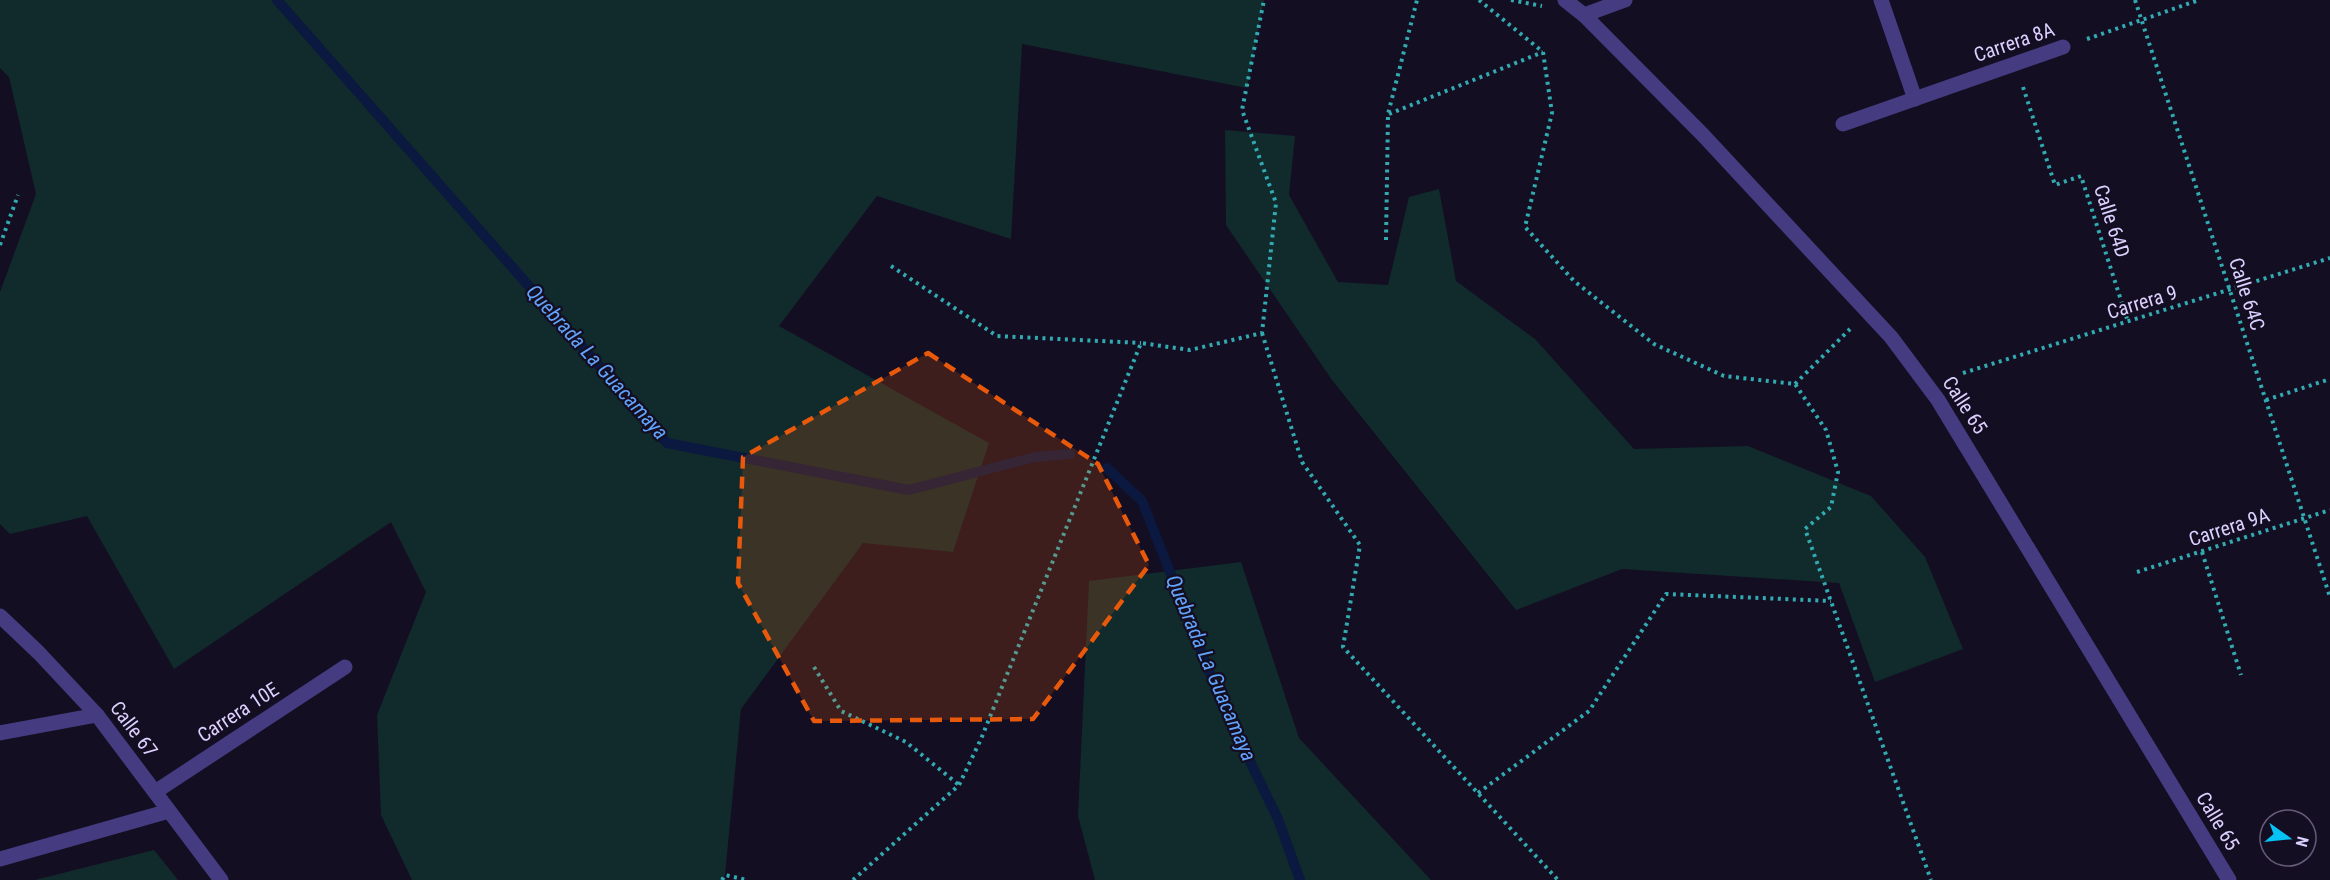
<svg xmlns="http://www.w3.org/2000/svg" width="2330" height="880" viewBox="0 0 2330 880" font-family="'Roboto Condensed',sans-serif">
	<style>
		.green { fill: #112a2c }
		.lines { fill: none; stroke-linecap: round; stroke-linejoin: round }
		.stream { stroke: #0b183f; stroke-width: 10 }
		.path { stroke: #32aab1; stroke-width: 4; stroke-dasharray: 3 4.5; stroke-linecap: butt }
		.minor { stroke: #453b80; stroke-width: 15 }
		.marked { fill: #e8590c; fill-opacity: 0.2; stroke: #e8590c; stroke-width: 4.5; stroke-dasharray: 12 8; stroke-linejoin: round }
		.labels { text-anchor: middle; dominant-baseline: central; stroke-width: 4.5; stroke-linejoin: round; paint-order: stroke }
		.street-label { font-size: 20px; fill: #dbd1fe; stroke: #140e22 }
		.water-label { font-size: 21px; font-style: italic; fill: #62a3fb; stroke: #140e22 }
	</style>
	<rect width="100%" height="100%" fill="#140e22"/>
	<g class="green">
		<polygon points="0,0 1264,0 1247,88 1022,44 1011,239 877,196 779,326 989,443 953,552 863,543 741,709 725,875 722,880 412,880 381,815 377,715 426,592 391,522 174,669 87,516 10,534 0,524 0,292 36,194 9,77 0,68"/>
		<polygon points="1225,130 1295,136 1289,195 1338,282 1388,285 1409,197 1439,189 1456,281 1535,339 1634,449 1748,446 1871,496 1925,557 1963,649 1875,682 1839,583 1622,569 1516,610 1332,380 1226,225"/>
		<polygon points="1241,562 1299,738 1431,880 1095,880 1078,816 1089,581"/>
		<polygon points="154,850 178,880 34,880 35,880"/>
	</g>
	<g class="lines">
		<g class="stream">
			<polyline points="277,0 667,443 909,490 1035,457 1070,454"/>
			<polyline points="1107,468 1142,501 1222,704 1278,819 1300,880"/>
		</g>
		<g class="path">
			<polyline points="1479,0 1543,52 1552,113 1525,227 1574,281 1654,344 1724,376 1795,384 1826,430 1838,472 1831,507 1805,529 1931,880"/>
			<polyline points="1511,0 1542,6"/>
			<polyline points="2135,0 2330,597"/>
			<polyline points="2087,39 2199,0"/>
			<polyline points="2023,87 2055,185 2081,176 2128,322"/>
			<polyline points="1389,114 1543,52"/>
			<polyline points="1386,240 1388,114 1417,0"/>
			<polyline points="0,245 18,195"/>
			<polyline points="891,266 997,336 1141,343"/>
			<polyline points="1262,333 1302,462 1360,545 1343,647 1558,880"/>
			<polyline points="1963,373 2330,258"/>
			<polyline points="1795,384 1850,329"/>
			<polyline points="2266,400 2330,379"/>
			<polyline points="2202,552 2241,675"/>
			<polyline points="2137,572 2330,510"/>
			<polyline points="814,667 841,711 906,742 959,785"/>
			<polyline points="1478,793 1589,711 1666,594 1831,601"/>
			<polyline points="722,880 725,875 747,880"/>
			<polyline points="853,880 959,785 981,739 1141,343 1190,350 1262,333 1276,203 1242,110 1264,0"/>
		</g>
		<g class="minor">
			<polyline points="1565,0 1584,15 1703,135 1891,337 1938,400 2229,880"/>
			<polyline points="1881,0 1915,99"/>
			<polyline points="1584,15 1625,0"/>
			<polyline points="1843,124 2063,47"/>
			<polyline points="0,616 39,653 97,715 221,880"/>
			<polyline points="0,733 97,715"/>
			<polyline points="155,792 345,667"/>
			<polyline points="0,859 169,811"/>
		</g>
	</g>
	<path class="marked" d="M928,353L1098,464L1149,565L1033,719L814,721L738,583L743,457Z"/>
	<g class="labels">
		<g class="street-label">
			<text transform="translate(2014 42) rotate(-19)">Carrera 8A</text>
			<text transform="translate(2112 221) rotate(72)">Calle 64D</text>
			<text transform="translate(2247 294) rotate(72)">Calle 64C</text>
			<text transform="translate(2142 302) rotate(-17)">Carrera 9</text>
			<text transform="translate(1965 405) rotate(57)">Calle 65</text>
			<text transform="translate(2229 527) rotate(-18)">Carrera 9A</text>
			<text transform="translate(238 712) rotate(-33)">Carrera 10E</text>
			<text transform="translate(134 729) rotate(53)">Calle 67</text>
			<text transform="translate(2218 821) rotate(59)">Calle 65</text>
		</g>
		<g class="water-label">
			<text transform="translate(597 362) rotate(48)">Quebrada La Guacamaya</text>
			<text transform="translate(1211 668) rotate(67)">Quebrada La Guacamaya</text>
		</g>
	</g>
	<g transform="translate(2288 838) rotate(105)"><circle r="28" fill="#140e22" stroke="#645c7a" stroke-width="1.5"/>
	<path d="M0-4.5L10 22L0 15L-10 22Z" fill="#07c2f4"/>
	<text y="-9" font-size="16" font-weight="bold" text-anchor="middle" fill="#dbd1fe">N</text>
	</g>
</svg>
